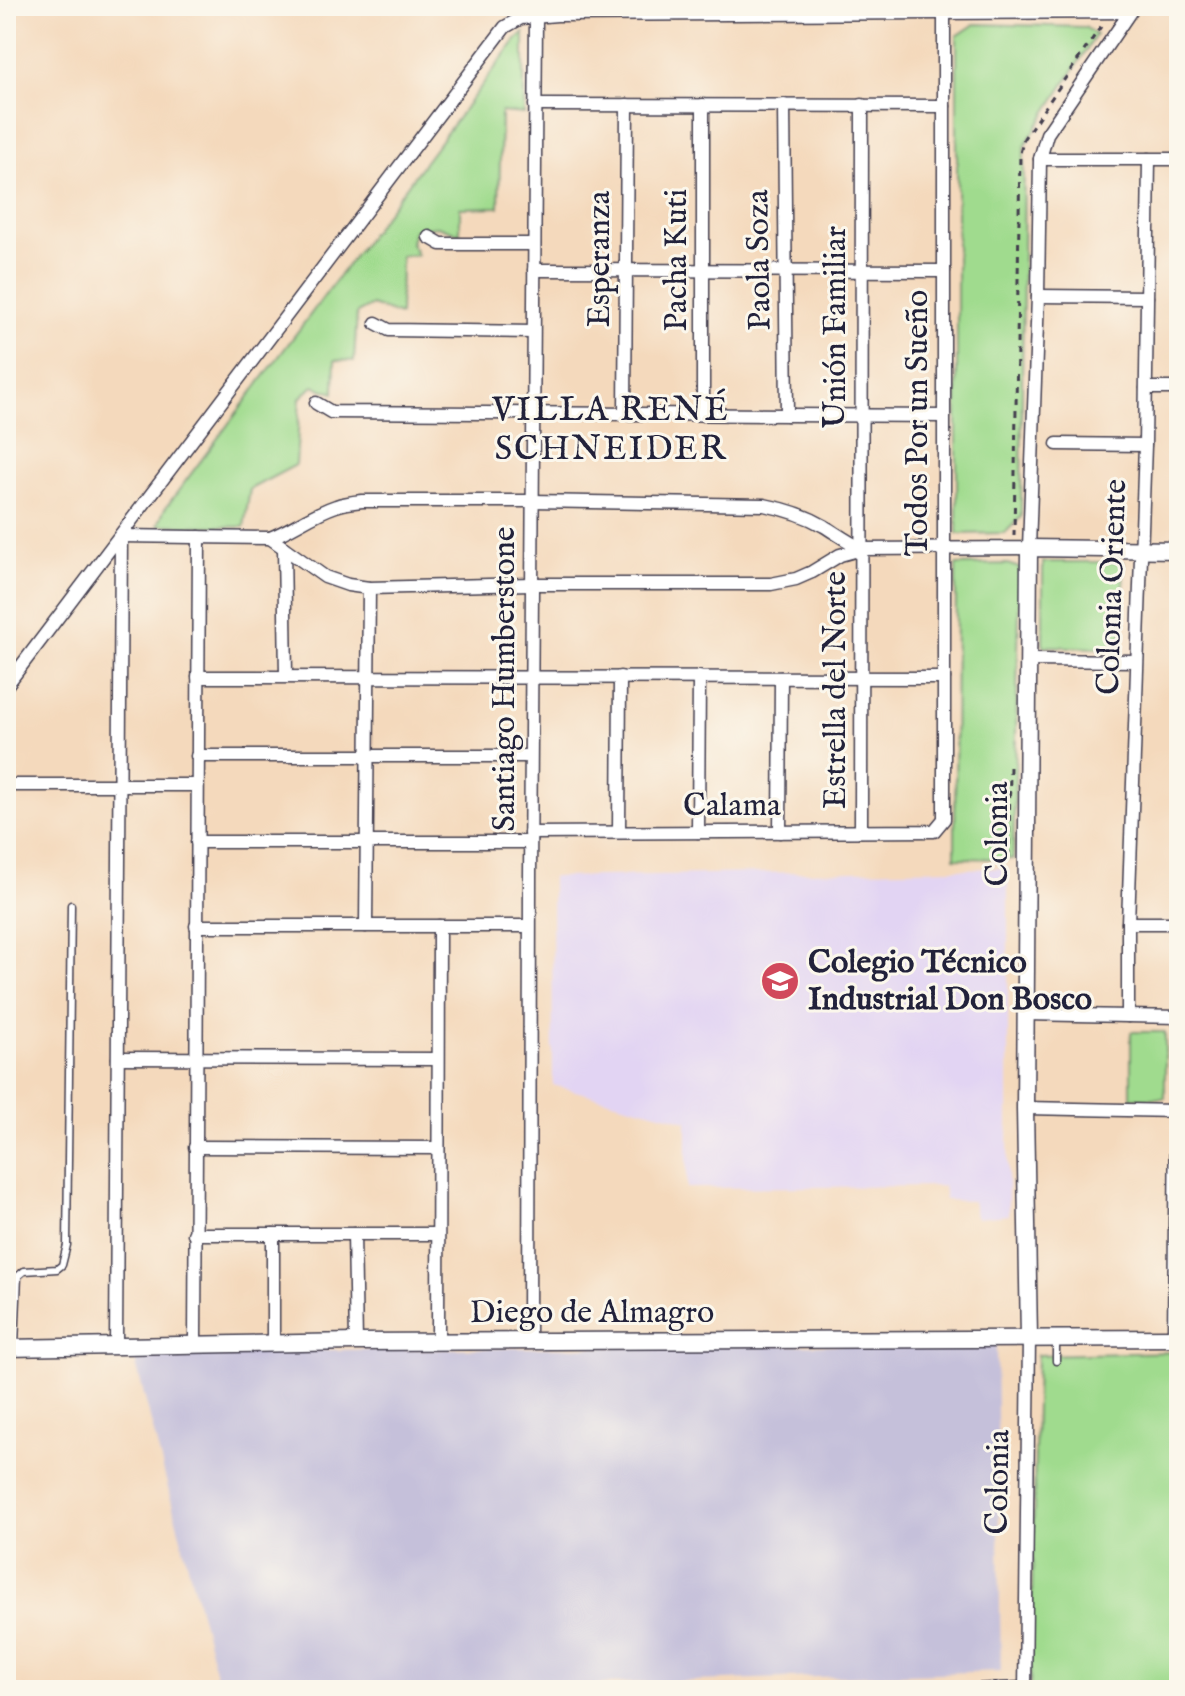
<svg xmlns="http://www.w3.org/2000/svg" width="1185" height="1696" viewBox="0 0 1185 1696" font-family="'IM FELL English',serif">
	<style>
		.built { fill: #e2d4f3 }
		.industrial { fill: #c5c0da }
		.green { fill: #a0db8e; stroke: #617e64; stroke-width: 2 }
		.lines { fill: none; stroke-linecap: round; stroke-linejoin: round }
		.service-casing { stroke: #423d4e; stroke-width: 9 }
		.minor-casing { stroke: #423d4e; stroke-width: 15 }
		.tertiary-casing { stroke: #423d4e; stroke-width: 19 }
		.path { stroke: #423d4e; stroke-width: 3; stroke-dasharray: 6 6; stroke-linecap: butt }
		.service { stroke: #fff; stroke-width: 6 }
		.minor { stroke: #fff; stroke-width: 12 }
		.tertiary { stroke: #fff; stroke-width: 16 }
		.labels { text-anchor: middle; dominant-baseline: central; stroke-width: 6; stroke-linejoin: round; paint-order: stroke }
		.street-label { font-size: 32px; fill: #22223b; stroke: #fbf7ec }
		.poi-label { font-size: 32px; font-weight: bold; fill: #22223b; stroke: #fbf7ec; text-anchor: start }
		.neighbourhood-label { font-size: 34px; letter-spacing: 2px; fill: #22223b; stroke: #fbf7ec }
	</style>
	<rect width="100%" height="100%" fill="#fbf7ec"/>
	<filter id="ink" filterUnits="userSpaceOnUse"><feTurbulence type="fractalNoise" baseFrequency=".0125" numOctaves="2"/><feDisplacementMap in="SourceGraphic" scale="16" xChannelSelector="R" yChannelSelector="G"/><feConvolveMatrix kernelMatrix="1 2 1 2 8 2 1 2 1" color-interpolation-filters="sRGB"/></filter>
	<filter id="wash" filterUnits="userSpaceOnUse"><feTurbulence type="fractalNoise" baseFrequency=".006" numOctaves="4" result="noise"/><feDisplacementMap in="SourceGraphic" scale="32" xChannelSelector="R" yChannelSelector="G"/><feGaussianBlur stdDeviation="1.8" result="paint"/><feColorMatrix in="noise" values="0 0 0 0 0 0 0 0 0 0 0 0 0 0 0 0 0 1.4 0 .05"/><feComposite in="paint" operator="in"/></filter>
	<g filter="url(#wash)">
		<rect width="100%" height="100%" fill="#f4d9bc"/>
		<polygon class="built" points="1008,868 1008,1215 976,1218 973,1201 945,1200 943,1186 687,1188 687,1121 553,1085 552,877"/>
		<polygon class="industrial" points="996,1343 1001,1671 605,1684 571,1690 220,1690 133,1352"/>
		<g class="green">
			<polygon points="975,24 1085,27 1096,35 1024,147 1021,517 1005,533 957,534 957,36"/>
			<polygon points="524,33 524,114 501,112 499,207 460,208 460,234 438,226 414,230 411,243 417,255 401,256 400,315 372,305 357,313 354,361 335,360 334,393 313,386 300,398 296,465 250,489 244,527 158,525 164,510 516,40"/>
			<polygon points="1043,562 1124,562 1121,649 1043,646"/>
			<polygon points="1007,564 1020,568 1013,859 955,858 956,565"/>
			<rect x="1131" y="1032" width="34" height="66"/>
			<polygon points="1179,1352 1179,1690 1030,1690 1037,1355"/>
		</g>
	</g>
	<g filter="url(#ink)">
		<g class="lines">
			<defs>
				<g id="service">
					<polyline points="1056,1340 1056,1361"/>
					<polyline points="15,1345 18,1276 24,1271 57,1269 62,1265 67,1245 71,905"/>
				</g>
				<g id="minor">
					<polyline points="535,105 944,106"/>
					<polyline points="703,105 703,415"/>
					<polyline points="784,105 787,415"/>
					<polyline points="1040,159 1179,159"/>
					<polyline points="429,237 441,244 534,244"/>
					<polyline points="534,270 944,271"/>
					<polyline points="1038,296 1147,297"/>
					<polyline points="376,323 389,330 533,332"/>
					<polyline points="1146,388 1179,388"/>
					<polyline points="316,403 331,412 944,416"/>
					<polyline points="625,414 627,105"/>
					<polyline points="1057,444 1145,445"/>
					<path d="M121,536L270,538C293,529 312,514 336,506C344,503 353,502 362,501H532L764,505C785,509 805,515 824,526C837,534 848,542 862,549"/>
					<polyline points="270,538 325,577 348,585 369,588 532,584 771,584 796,579 812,572 840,555 862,549 1029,548 1038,296 1040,159 1047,134 1132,9"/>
					<polyline points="284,548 286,676"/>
					<polyline points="1028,660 1136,661"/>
					<polyline points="198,677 944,678"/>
					<polyline points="6,686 505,27 521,18 557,15 1129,12"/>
					<polyline points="197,756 530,756"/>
					<polyline points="6,785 197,785"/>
					<polyline points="861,831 862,105"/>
					<polyline points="619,832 620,677"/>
					<polyline points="698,832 699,677"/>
					<polyline points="780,832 781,678"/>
					<polyline points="530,833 934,831 944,819 944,13"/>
					<polyline points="197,842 530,842"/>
					<polyline points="1128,923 1179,923"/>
					<polyline points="196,926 529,926"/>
					<polyline points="366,926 369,588"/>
					<polyline points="1025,1014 1179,1017"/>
					<polyline points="1128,1016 1128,923 1145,445 1149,159"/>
					<polyline points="118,1058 438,1059"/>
					<polyline points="1025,1108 1176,1111 1174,1338"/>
					<polyline points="195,1147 438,1148"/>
					<polyline points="194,1234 437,1234"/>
					<polyline points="354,1234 356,1342"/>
					<polyline points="529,1341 530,878 536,17"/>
					<polyline points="438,1342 439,926"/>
					<polyline points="273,1344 273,1234"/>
					<polyline points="116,1345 121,536"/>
					<polyline points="195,1345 199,537"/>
					<polyline points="967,1690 1025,1688"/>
					<polyline points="1025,1690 1029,1338"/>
				</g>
				<g id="tertiary">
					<polyline points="1029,1338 1025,1108 1029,548 1179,550"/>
					<polyline points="6,1348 356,1342 1179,1338"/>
				</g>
			</defs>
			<use href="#service" class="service-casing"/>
			<use href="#minor" class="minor-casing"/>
			<use href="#tertiary" class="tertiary-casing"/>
			<g class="path">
				<polyline points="1014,536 1020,153 1024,138 1102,25"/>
				<polyline points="1009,857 1010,764"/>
			</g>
			<use href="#service" class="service"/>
			<use href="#minor" class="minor"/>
			<use href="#tertiary" class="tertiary"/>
		</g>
	</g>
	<defs>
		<symbol id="school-disc" viewBox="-11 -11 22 22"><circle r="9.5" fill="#d1495b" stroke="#fbf7ec"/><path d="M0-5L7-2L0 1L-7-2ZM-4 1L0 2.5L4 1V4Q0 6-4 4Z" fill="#fff"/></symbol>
	</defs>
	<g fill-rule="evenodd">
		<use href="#school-disc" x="758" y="959" width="44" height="44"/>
	</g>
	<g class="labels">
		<g class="street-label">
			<text transform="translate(600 259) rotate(-90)">Esperanza</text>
			<text transform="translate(677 260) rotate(-90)">Pacha Kuti</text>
			<text transform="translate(760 260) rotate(-91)">Paola Soza</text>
			<text transform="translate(836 327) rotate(-90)">Unión Familiar</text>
			<text transform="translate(918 423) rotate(-90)">Todos Por un Sueño</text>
			<text transform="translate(1113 587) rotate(-88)">Colonia Oriente</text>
			<text transform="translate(505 679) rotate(-90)">Santiago Humberstone</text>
			<text transform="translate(836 690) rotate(-90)">Estrella del Norte</text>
			<text x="732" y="806">Calama</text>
			<text transform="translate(998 834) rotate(-90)">Colonia</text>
			<text x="592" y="1313">Diego de Almagro</text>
			<text transform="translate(999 1482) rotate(-89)">Colonia</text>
		</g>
		<g class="poi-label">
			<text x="808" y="963">Colegio Técnico<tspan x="808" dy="37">Industrial Don Bosco</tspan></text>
		</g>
		<g class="neighbourhood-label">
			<text x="611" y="410">VILLA RENÉ<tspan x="611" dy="39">SCHNEIDER</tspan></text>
		</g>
	</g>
	<rect width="1185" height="1696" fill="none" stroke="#fbf7ec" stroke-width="32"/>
</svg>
